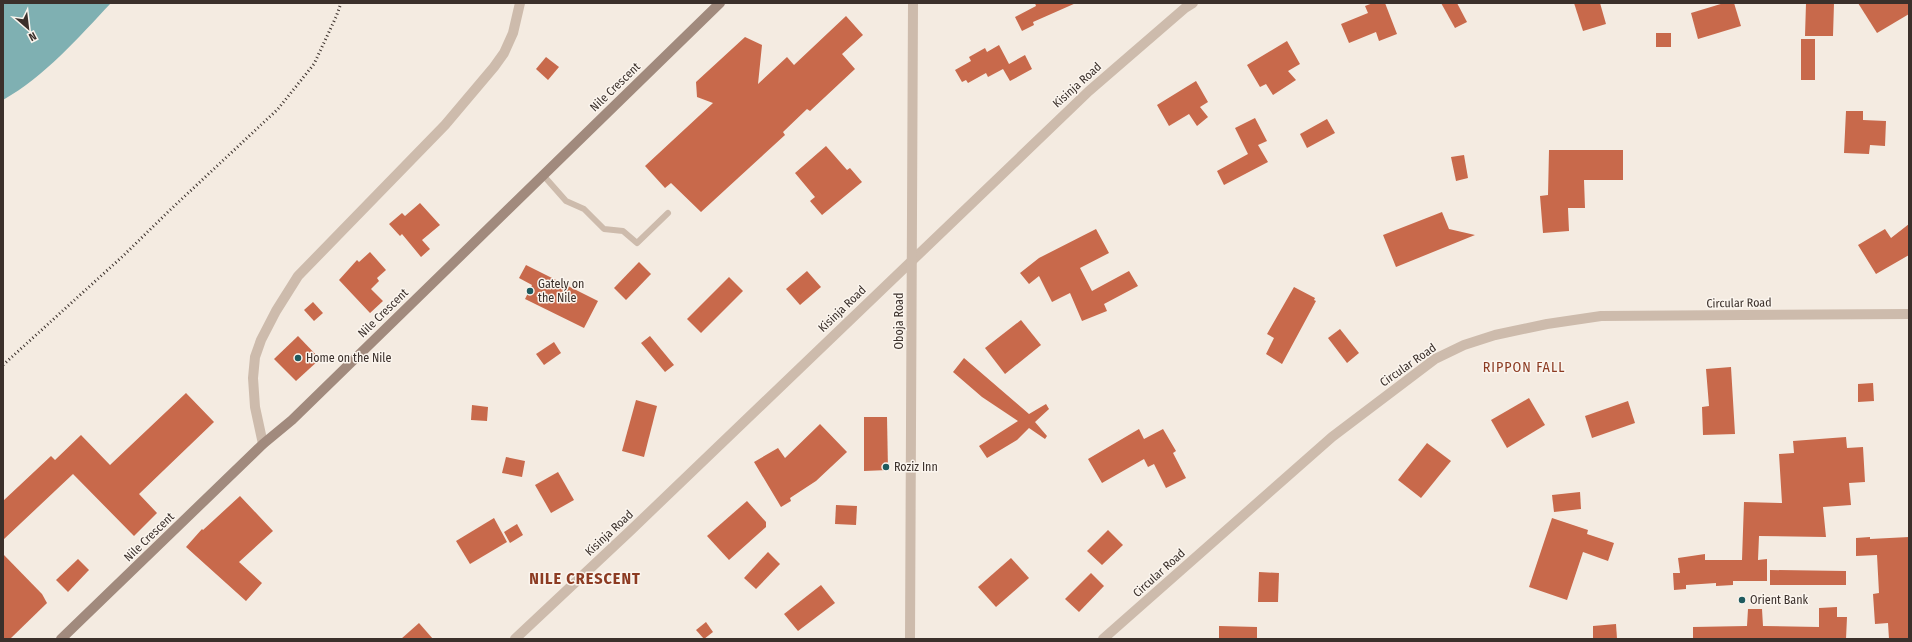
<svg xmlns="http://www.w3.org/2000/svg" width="1912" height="642" viewBox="0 0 1912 642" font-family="'Fira Sans Condensed',sans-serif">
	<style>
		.water { fill: #7fb0b2 }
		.building { fill: #c8694b }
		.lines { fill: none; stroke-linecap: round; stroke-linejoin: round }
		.lane { stroke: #cdbbac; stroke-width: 6 }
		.street { stroke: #cdbbac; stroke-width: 10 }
		.secondary { stroke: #a18a7d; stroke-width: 10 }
		.rail { stroke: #3b302b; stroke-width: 3; stroke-dasharray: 1 3; stroke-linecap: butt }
		.poi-dot { fill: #1f5a5e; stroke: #fbf5ee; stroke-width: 1.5 }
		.labels { text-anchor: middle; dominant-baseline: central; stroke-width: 3; stroke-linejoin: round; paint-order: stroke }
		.street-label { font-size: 12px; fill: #3b302b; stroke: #fbf5ee }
		.poi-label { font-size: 12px; fill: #3b302b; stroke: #fbf5ee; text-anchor: start }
		.quarter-label { font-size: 14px; letter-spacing: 1px; fill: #8c3b22; stroke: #fbf5ee }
		.district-label { font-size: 16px; font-weight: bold; letter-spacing: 1px; fill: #8c3b22; stroke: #fbf5ee }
	</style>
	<rect width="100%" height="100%" fill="#f4ebe1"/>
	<path class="water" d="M3,3H111C78,38 45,76 3,100Z"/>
	<g class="building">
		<polygon points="1035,3 1076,3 1033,22 1034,25 1022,31 1015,17 1036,6"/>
		<polygon points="1373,3 1385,3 1397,34 1379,41 1376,32 1349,43 1341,24 1368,13 1365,6"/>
		<polygon points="1441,3 1457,3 1467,22 1455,28"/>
		<polygon points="1574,3 1600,3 1606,24 1583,31"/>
		<polygon points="1724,3 1734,3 1741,26 1698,39 1691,13"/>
		<polygon points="1806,3 1834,3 1833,36 1805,36"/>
		<polygon points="1858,3 1909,3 1909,14 1877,33"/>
		<polygon points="846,16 863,35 842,54 855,69 810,111 807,109 783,132 785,135 701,212 671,183 665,188 645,166 713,103 697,97 696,82 745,37 762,45 758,84 787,57 794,65"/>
		<rect x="1656" y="33" width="15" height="14"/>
		<rect x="1801" y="39" width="14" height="41"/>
		<polygon points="1287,41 1300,64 1288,71 1296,80 1273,95 1266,84 1260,87 1247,65"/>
		<polygon points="999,45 1009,64 1025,55 1032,69 1010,81 1003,69 988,77 986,73 968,83 966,80 962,82 955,70 971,61 969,57 985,48 987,52"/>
		<polygon points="546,57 559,67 548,80 536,69"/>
		<polygon points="1196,81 1208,102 1200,107 1208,117 1197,126 1189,114 1169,126 1157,105"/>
		<polygon points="1846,111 1863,111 1863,120 1886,121 1885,146 1870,145 1869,154 1844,153"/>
		<polygon points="1255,118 1267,141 1258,145 1268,162 1224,185 1217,171 1248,154 1235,128"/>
		<polygon points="1327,119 1335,133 1307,148 1300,134"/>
		<polygon points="826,146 847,170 850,168 862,182 822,215 810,201 815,197 795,173"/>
		<polygon points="1549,150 1623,150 1623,180 1584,180 1585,208 1568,208 1569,231 1543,233 1540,196 1548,195"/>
		<polygon points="1464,155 1468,178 1456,181 1451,157"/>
		<polygon points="420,203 440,225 422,240 430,249 421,257 402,234 400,236 389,224 402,213 405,216"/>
		<polygon points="1442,212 1449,229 1475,235 1396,267 1383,235"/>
		<polygon points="1909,224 1909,255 1876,274 1858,245 1885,229 1891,238"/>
		<polygon points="1096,229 1109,253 1080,268 1092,291 1129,271 1138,286 1104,304 1107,311 1082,321 1070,293 1052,302 1039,276 1029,284 1020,273 1039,258"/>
		<polygon points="370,252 386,270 377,278 379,281 371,289 383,301 370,313 339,280 357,260 359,262"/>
		<polygon points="639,262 651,274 626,300 614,288"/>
		<polygon points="526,265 598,301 584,328 525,299 532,285 519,278"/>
		<polygon points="807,271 821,287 800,305 786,289"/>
		<polygon points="729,277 743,291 701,333 687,319"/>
		<polygon points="1294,287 1315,298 1314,300 1316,301 1282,364 1266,354 1274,338 1267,334"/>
		<polygon points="313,302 323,313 314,321 304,310"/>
		<polygon points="1021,320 1041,345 1005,374 985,348"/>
		<polygon points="1340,329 1359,353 1347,363 1328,338"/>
		<polygon points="298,336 320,359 296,381 274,359"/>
		<polygon points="650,336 674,365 665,372 641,343"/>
		<polygon points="554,342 561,353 544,365 536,354"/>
		<polygon points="964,358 1029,414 1046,404 1049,409 1035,422 1047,436 1045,439 1029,428 1017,440 987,458 979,446 1018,421 982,397 953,372"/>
		<polygon points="1731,367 1735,434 1703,435 1702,407 1709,406 1706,369"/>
		<polygon points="1873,383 1874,401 1858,402 1858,384"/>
		<polygon points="186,393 214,422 139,494 157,513 134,536 73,474 3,540 3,501 51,456 55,460 81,435 110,465"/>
		<polygon points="1529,398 1545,425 1507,448 1491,420"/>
		<polygon points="636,400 657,406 644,457 622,451"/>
		<polygon points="1628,401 1635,423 1592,438 1585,416"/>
		<polygon points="472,405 488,407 487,421 471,420"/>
		<polygon points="864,417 887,417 888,470 864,471"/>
		<polygon points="820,424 847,452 816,481 790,498 791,501 781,507 754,462 778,448 785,458"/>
		<polygon points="1139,429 1144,439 1163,429 1176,451 1173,453 1186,478 1166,488 1154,464 1148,467 1144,459 1102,483 1088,459"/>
		<polygon points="1846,437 1847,448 1863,447 1865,482 1849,483 1851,505 1823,507 1826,537 1759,536 1758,560 1767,559 1767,581 1733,581 1733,585 1716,586 1716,583 1686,585 1686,589 1674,590 1673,573 1680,573 1678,558 1705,554 1705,560 1742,560 1744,502 1782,503 1779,454 1794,453 1793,441"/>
		<polygon points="1427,443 1451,461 1421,498 1398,480"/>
		<polygon points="506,457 525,461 522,477 502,473"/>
		<polygon points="558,472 574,500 551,513 535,485"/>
		<polygon points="1580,492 1581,509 1554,512 1552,495"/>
		<polygon points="240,496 273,531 239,562 262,583 246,601 186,547 202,529 203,530"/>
		<polygon points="747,501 766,522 766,527 729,560 707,536"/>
		<polygon points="836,505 857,506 856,525 835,524"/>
		<polygon points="494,518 507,542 470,564 456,541"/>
		<polygon points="1552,518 1588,530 1587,534 1614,543 1608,561 1583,552 1567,600 1529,587"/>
		<polygon points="517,524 523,535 510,543 504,532"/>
		<polygon points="1108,530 1123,545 1102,565 1087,551"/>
		<polygon points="1870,537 1870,539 1909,537 1909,639 1889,639 1888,623 1875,624 1873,594 1879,593 1877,555 1856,556 1856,538"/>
		<polygon points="768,552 780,564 756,589 744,578"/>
		<polygon points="3,554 42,594 47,603 10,639 3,639"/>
		<polygon points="1011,558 1029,578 996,607 978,587"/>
		<polygon points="78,559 89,570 68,592 56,580"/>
		<polygon points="1770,570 1846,571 1846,585 1770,585"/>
		<polygon points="1259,572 1279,573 1278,602 1258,602"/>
		<polygon points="1091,573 1104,586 1079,612 1065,599"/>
		<polygon points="821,585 835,603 798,631 784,614"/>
		<polygon points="1837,607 1837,617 1847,617 1846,639 1693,639 1693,627 1747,626 1748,609 1762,609 1763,626 1819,627 1819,608"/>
		<polygon points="706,622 713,632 704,639 696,630"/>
		<polygon points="419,623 433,639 401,639"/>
		<polygon points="1616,624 1617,639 1593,639 1593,626"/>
		<polygon points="1219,626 1257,627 1257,639 1219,639"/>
	</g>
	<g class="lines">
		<polyline class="lane" points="543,175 566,201 584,209 604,229 623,231 637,243 668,213"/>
		<g class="street">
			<polyline points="263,444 255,407 253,378 255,357 261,340 276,311 298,276 445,125 494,67 504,53 513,33 520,3"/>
			<polyline points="515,639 630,531 1089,91 1185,8 1193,3"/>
			<polyline points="910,639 913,3"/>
			<polyline points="1103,639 1332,437 1435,359 1464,345 1495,335 1547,324 1601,316 1909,314"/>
		</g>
		<polyline class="secondary" points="61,639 263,444 292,420 720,3"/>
		<polyline class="rail" points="3,365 123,256 170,210 278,109 314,64 336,17 341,3"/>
	</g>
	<g class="poi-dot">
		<circle cx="530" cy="291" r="4"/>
		<circle cx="298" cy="358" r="4"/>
		<circle cx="886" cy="467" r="4"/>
		<circle cx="1742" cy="600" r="4"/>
	</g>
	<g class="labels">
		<g class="street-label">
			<text transform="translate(1077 85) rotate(-42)">Kisinja Road</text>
			<text transform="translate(615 87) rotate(-44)">Nile Crescent</text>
			<text transform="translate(1739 303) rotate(-1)">Circular Road</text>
			<text transform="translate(842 309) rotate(-44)">Kisinja Road</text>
			<text transform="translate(383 313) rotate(-44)">Nile Crescent</text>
			<text transform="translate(899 321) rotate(-90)">Oboja Road</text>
			<text transform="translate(1408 365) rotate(-35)">Circular Road</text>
			<text transform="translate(609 533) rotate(-43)">Kisinja Road</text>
			<text transform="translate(149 537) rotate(-44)">Nile Crescent</text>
			<text transform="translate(1159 573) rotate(-42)">Circular Road</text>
		</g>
		<g class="poi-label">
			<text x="538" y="284">Gately on<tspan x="538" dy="14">the Nile</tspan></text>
			<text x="306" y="358">Home on the Nile</text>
			<text x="894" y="467">Roziz Inn</text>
			<text x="1750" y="600">Orient Bank</text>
		</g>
		<g class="quarter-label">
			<text x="1524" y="367">RIPPON FALL</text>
		</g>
		<g class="district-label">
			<text x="585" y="578">NILE CRESCENT</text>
		</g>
	</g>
	<rect width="1912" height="642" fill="none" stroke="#3b302b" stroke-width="8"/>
	<g transform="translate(28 28) rotate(152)" stroke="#fbf5ee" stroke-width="3" paint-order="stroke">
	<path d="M0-3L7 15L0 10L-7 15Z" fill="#3b302b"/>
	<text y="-6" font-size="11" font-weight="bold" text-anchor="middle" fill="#3b302b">N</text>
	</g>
</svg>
